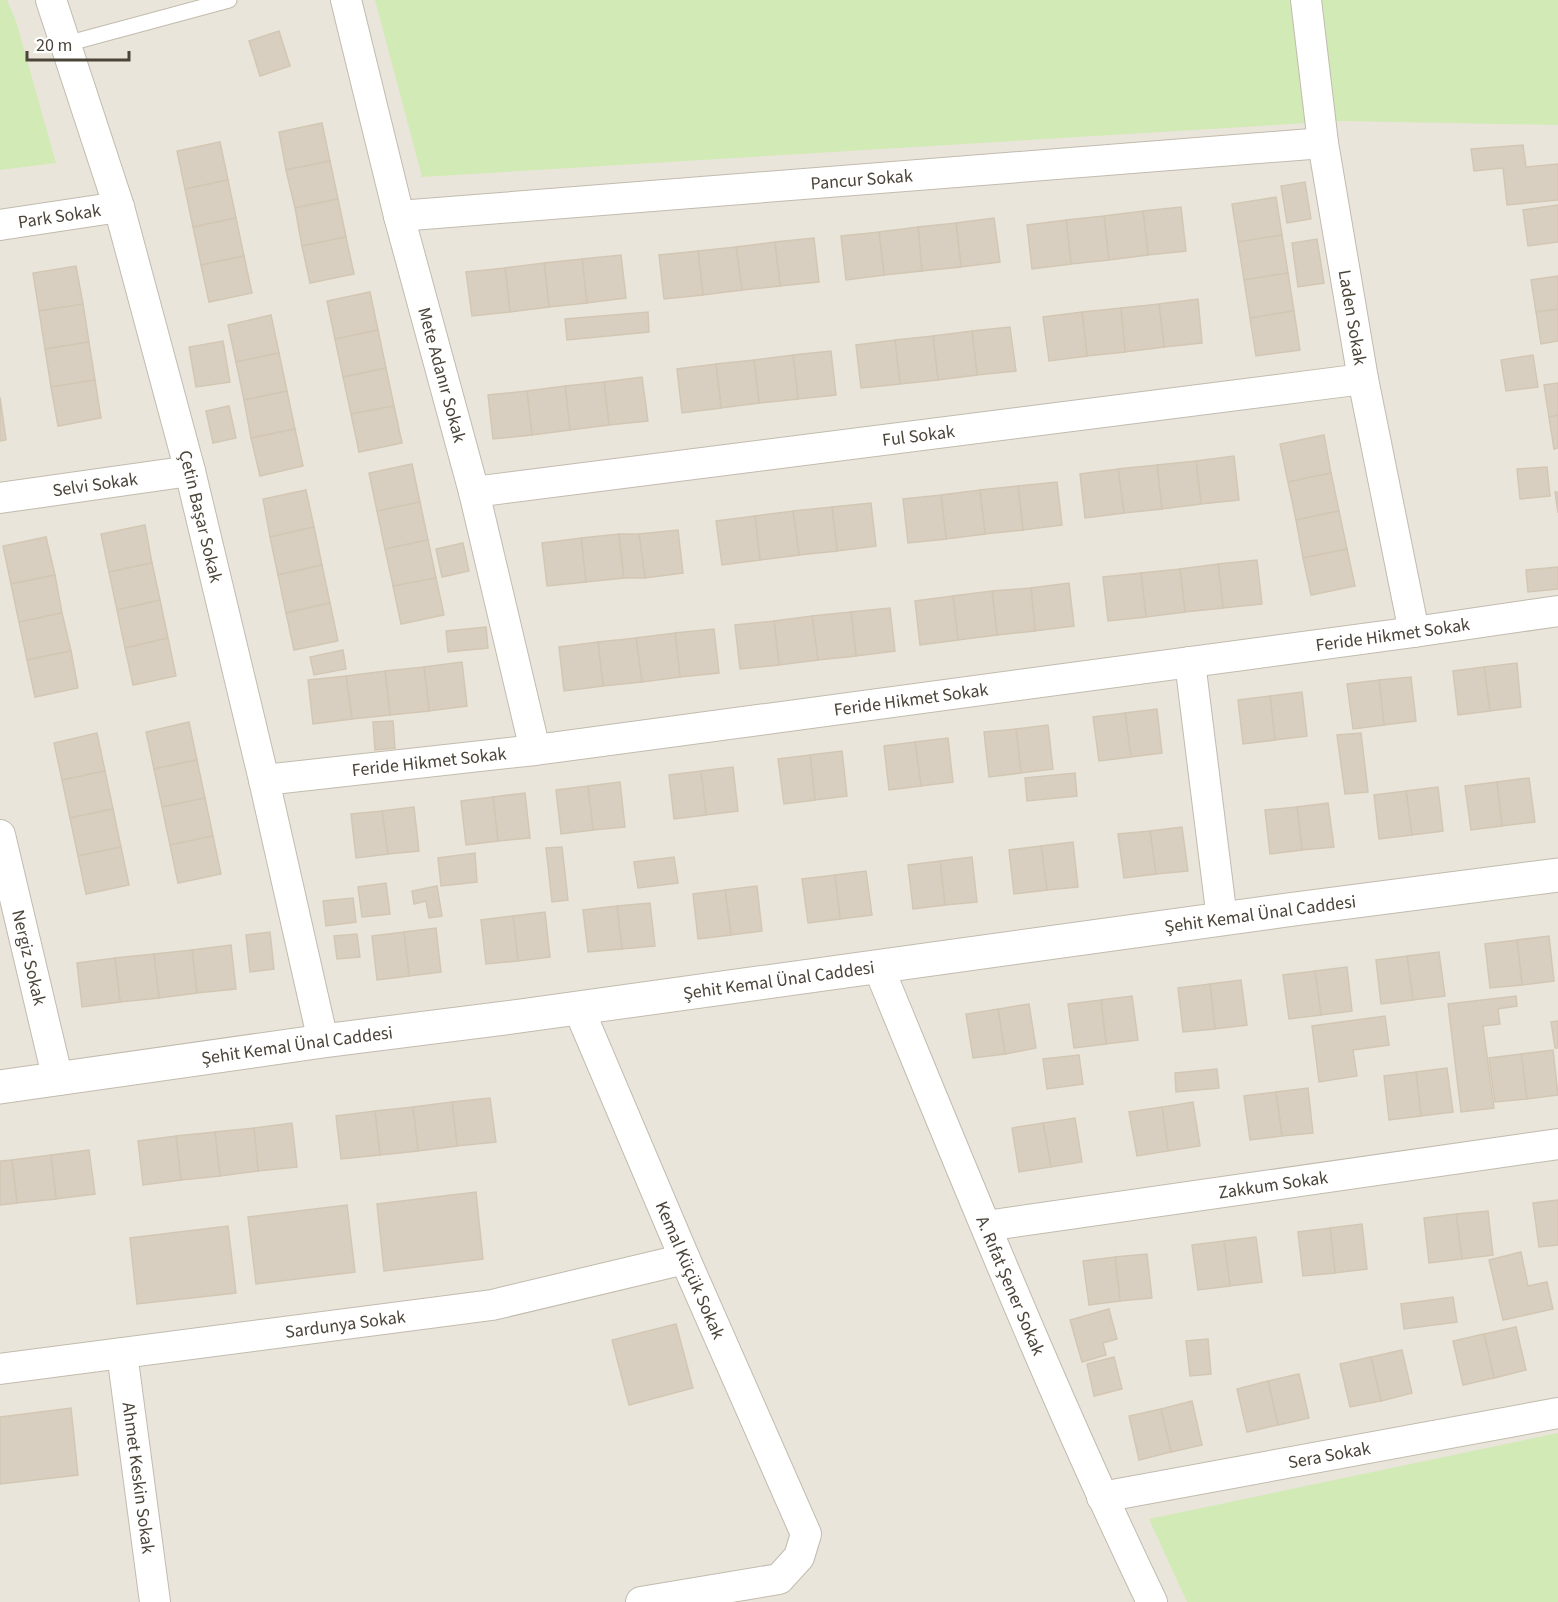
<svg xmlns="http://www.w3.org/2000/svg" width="1558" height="1602" viewBox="0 0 1558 1602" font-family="'Source Sans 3',sans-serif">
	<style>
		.residential { fill: #eae5da }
		.green { fill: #d2eab5 }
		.building { fill: #d8cfc1; stroke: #d3c7b4; stroke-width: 1.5 }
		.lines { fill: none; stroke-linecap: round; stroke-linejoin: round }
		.service-casing { stroke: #c2bbae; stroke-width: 17 }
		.minor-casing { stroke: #c2bbae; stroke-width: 32 }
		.tertiary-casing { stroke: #c2bbae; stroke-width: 35 }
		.service { stroke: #fff; stroke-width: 15 }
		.minor { stroke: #fff; stroke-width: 30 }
		.tertiary { stroke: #fff; stroke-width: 33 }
		.labels { text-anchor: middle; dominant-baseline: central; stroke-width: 6; stroke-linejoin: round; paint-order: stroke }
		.street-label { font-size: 18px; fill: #4b4439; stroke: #fff }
	</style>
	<rect width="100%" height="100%" fill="#f6f3ec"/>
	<rect class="residential" x="0" y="0" width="1558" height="1602"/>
	<g class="green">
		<polygon points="0,0 7,0 16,21 56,163 0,170"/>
		<polygon points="375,0 1558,0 1558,125 1341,121 422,177"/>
		<polygon points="1558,1433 1558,1602 1187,1602 1149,1519"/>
	</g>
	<g class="building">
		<polygon points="279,31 290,66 260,76 249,41"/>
		<polygon points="322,123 330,161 286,170 279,132"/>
		<polygon points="220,142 228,180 185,189 177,151"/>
		<polygon points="1523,145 1526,167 1558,164 1558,200 1507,205 1503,168 1474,171 1471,149"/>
		<polygon points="330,161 338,199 295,208 286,170"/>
		<polygon points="228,180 236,218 193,227 185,189"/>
		<polygon points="1305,182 1311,219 1287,223 1281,186"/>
		<polygon points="1276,197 1282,235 1238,242 1232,204"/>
		<polygon points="338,199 346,237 302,246 295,208"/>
		<polygon points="1558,205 1558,242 1528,246 1523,210"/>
		<polygon points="1181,207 1186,251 1148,255 1143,211"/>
		<polygon points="1143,211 1148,255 1109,260 1104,216"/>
		<polygon points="1104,216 1109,260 1071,264 1066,220"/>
		<polygon points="236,218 244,256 201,265 193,227"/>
		<polygon points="994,218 1000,262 961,267 956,223"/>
		<polygon points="1066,220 1071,264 1032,269 1027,225"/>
		<polygon points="956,223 961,267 922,271 918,227"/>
		<polygon points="918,227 922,271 884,275 879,232"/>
		<polygon points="879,232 884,275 846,280 841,236"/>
		<polygon points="1282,235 1288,273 1244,280 1238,242"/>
		<polygon points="346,237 354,274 310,283 302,246"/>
		<polygon points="814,238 819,282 780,286 775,242"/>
		<polygon points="1317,239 1324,283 1298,287 1292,243"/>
		<polygon points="775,242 780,286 742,290 736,247"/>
		<polygon points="736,247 742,290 703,295 698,251"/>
		<polygon points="698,251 703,295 664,299 659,255"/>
		<polygon points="621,255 626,298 587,303 582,259"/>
		<polygon points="244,256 252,293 209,302 201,265"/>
		<polygon points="582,259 587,303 549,307 544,263"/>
		<polygon points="544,263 549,307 510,312 505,268"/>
		<polygon points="76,266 83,304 39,311 33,273"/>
		<polygon points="505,268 510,312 472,316 466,272"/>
		<polygon points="1288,273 1294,311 1250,318 1244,280"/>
		<polygon points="1558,276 1558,309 1536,312 1531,280"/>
		<polygon points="370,292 378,330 335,339 327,301"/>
		<polygon points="1198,299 1202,343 1164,347 1159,304"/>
		<polygon points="83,304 89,342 45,349 39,311"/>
		<polygon points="1159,304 1164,347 1125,352 1121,308"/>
		<polygon points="1121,308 1125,352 1087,356 1082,312"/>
		<polygon points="1558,309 1558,341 1541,344 1536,312"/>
		<polygon points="1294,311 1300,350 1256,356 1250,318"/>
		<polygon points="648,312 649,332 567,340 565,319"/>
		<polygon points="1082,312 1087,356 1049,361 1043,317"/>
		<polygon points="271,315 279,353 236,362 228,325"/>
		<polygon points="1010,327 1016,371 977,375 972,331"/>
		<polygon points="378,330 386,368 343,377 335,339"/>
		<polygon points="972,331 977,375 938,380 933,336"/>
		<polygon points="933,336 938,380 900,384 895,340"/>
		<polygon points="895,340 900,384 861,388 856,345"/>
		<polygon points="223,341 230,382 196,387 189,347"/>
		<polygon points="89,342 95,380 51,387 45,349"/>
		<polygon points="831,351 836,395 798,399 793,355"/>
		<polygon points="279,353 287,391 244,400 236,362"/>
		<polygon points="793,355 798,399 759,403 754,360"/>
		<polygon points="1533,355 1538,387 1506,391 1501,360"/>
		<polygon points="754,360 759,403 721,408 716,364"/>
		<polygon points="716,364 721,408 682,413 677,369"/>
		<polygon points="386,368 394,406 351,414 343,377"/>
		<polygon points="642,377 648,421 609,425 604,382"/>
		<polygon points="95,380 101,418 58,426 51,387"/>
		<polygon points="604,382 609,425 570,430 565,386"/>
		<polygon points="1558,383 1558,415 1549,417 1544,385"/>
		<polygon points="565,386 570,430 532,435 527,391"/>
		<polygon points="287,391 295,429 251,438 244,400"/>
		<polygon points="527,391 532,435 493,439 488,395"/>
		<polygon points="0,397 6,440 0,441"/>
		<polygon points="229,406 236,438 213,443 206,411"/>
		<polygon points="394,406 402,443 359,452 351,414"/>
		<polygon points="1558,415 1558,448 1554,449 1549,417"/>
		<polygon points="295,429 303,466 260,476 251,438"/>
		<polygon points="1324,435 1331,473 1288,482 1280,444"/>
		<polygon points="1234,456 1239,500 1201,504 1196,461"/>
		<polygon points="1196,461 1201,504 1162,509 1157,465"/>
		<polygon points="412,464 420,502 377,511 369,473"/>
		<polygon points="1157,465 1162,509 1124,513 1118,469"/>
		<polygon points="1547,467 1550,496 1520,499 1517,469"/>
		<polygon points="1118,469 1124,513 1085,518 1080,474"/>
		<polygon points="1331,473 1339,511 1296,520 1288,482"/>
		<polygon points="1057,482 1062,525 1023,530 1018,486"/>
		<polygon points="1018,486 1023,530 985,534 980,490"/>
		<polygon points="306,490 314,527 270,537 263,499"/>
		<polygon points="980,490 985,534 946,539 941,495"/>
		<polygon points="1555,492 1558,492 1558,513"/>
		<polygon points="941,495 946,539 908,543 903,499"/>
		<polygon points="420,502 428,540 385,549 377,511"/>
		<polygon points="871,503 876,546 837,551 832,507"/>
		<polygon points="832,507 837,551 799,555 793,511"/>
		<polygon points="793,511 799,555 760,560 755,516"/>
		<polygon points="1339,511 1347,549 1303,558 1296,520"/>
		<polygon points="755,516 760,560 722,565 716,521"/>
		<polygon points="145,525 152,563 109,572 101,534"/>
		<polygon points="314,527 322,565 278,575 270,537"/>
		<polygon points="678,530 683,573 645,578 639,534"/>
		<polygon points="619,534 624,578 586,582 581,538"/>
		<polygon points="619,534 639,534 645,578 624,578"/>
		<polygon points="46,537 55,575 11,584 3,546"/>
		<polygon points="581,538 586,582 547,586 542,543"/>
		<polygon points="428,540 436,578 393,586 385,549"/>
		<polygon points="463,543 469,571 442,577 436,549"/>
		<polygon points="1347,549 1355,586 1311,595 1303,558"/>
		<polygon points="1257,560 1262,604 1223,608 1218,564"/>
		<polygon points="152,563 160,600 117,610 109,572"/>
		<polygon points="1218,564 1223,608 1185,612 1180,569"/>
		<polygon points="322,565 330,603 286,613 278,575"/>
		<polygon points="1558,567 1558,589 1528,592 1526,570"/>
		<polygon points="1180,569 1185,612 1146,617 1141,573"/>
		<polygon points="1141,573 1146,617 1108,621 1103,577"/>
		<polygon points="55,575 62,613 19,622 11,584"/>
		<polygon points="436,578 444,615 401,624 393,586"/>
		<polygon points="1069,583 1074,626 1035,631 1031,588"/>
		<polygon points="1031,588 1035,631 997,635 992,591"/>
		<polygon points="992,591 997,635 958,640 953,596"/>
		<polygon points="953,596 958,640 920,645 915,601"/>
		<polygon points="160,600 168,638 125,648 117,610"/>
		<polygon points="330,603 338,641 294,650 286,613"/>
		<polygon points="890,608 895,651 856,656 851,612"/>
		<polygon points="851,612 856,656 818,660 812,616"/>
		<polygon points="62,613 71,651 27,660 19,622"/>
		<polygon points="812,616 818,660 779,665 774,621"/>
		<polygon points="774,621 779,665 740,669 735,625"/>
		<polygon points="486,627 488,648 448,652 446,631"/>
		<polygon points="714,629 719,673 680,677 675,633"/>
		<polygon points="675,633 680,677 642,682 636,638"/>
		<polygon points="168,638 176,676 133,685 125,648"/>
		<polygon points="636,638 642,682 603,686 598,642"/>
		<polygon points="598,642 603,686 564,691 559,647"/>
		<polygon points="343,650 346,669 314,675 310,657"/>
		<polygon points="71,651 78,688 35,697 27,660"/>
		<polygon points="462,662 467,706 429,711 424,667"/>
		<polygon points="1517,663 1521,707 1490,711 1484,667"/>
		<polygon points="424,667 429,711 390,715 385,671"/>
		<polygon points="1484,667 1490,711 1458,715 1453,671"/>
		<polygon points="385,671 390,715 352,719 346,676"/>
		<polygon points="346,676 352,719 313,724 308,680"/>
		<polygon points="1411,677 1416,721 1384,725 1379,680"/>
		<polygon points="1379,680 1384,725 1353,729 1347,684"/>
		<polygon points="1302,692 1307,736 1275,740 1270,696"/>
		<polygon points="1270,696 1275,740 1243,744 1238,700"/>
		<polygon points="1157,709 1162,753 1131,757 1125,713"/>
		<polygon points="1125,713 1131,757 1099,761 1093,717"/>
		<polygon points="393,721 395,748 375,750 373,722"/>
		<polygon points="189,722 197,760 154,769 146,732"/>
		<polygon points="1048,725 1053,769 1021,773 1016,729"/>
		<polygon points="1016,729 1021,773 989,777 984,732"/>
		<polygon points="97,733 105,771 62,780 54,743"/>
		<polygon points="1361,733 1368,792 1345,794 1337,735"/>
		<polygon points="948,738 953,782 921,786 915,742"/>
		<polygon points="915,742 921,786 889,790 884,746"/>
		<polygon points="842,751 847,796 815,800 810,755"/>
		<polygon points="810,755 815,800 784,804 778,759"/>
		<polygon points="197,760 205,798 162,807 154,769"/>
		<polygon points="733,767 738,811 706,815 701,771"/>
		<polygon points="105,771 113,809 70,818 62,780"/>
		<polygon points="701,771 706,815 674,819 669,775"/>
		<polygon points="1075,773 1077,796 1027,801 1025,778"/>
		<polygon points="1529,778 1535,822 1502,826 1497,782"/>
		<polygon points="620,782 625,827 593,830 588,786"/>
		<polygon points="1497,782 1502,826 1471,830 1465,786"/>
		<polygon points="588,786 593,830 561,834 556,790"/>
		<polygon points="1438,787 1443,831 1412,835 1406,791"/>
		<polygon points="1406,791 1412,835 1379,839 1374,795"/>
		<polygon points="525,793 530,838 498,841 493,797"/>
		<polygon points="493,797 498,841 466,845 461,801"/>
		<polygon points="205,798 213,836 170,845 162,807"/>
		<polygon points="1328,803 1334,847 1302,850 1297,807"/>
		<polygon points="414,807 419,851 388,854 382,811"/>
		<polygon points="1297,807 1302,850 1270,854 1265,810"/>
		<polygon points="113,809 121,847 78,856 70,818"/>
		<polygon points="382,811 388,854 356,858 351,814"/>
		<polygon points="1182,827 1188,871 1156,874 1150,831"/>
		<polygon points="1150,831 1156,874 1124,878 1118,834"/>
		<polygon points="213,836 221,874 178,883 170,845"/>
		<polygon points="1073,842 1078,887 1047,890 1041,846"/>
		<polygon points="1041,846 1047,890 1014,894 1009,850"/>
		<polygon points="121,847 129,885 86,894 78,856"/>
		<polygon points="562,847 568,900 552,902 546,848"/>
		<polygon points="475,853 477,882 441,886 438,858"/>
		<polygon points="674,857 678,883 638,888 634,862"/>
		<polygon points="972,857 977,902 945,905 940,861"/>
		<polygon points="940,861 945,905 913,909 908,865"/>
		<polygon points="866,871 872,915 840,919 835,875"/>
		<polygon points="835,875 840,919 808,923 802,879"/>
		<polygon points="386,883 390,914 362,917 358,887"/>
		<polygon points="437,886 442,916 429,918 426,901 414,904 412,891"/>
		<polygon points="757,886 762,931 731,935 725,890"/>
		<polygon points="725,890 731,935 698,939 693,894"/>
		<polygon points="353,898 356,922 326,926 323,901"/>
		<polygon points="650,903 655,946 622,949 617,906"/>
		<polygon points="617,906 622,949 588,952 583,910"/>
		<polygon points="545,912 550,957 518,961 513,916"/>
		<polygon points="513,916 518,961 486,964 481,920"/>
		<polygon points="436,928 441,972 409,976 404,932"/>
		<polygon points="270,932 274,969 250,972 246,935"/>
		<polygon points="404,932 409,976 377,980 372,936"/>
		<polygon points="357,934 360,957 337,959 334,936"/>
		<polygon points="1549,936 1554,981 1522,985 1517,940"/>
		<polygon points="1517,940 1522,985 1490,988 1485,944"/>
		<polygon points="231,945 236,989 197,993 192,950"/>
		<polygon points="192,950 197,993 159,998 154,954"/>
		<polygon points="1439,952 1445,996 1413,1000 1407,956"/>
		<polygon points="154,954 159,998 120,1002 115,958"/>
		<polygon points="1407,956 1413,1000 1381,1004 1376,960"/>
		<polygon points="115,958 120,1002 82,1007 77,963"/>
		<polygon points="1347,967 1352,1011 1321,1015 1315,971"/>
		<polygon points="1315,971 1321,1015 1289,1019 1283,975"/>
		<polygon points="1241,980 1247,1025 1215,1029 1210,984"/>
		<polygon points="1210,984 1215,1029 1183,1032 1178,988"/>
		<polygon points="1132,996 1138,1040 1106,1044 1101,1000"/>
		<polygon points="1516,996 1517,1006 1498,1009 1500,1024 1483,1026 1494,1108 1461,1112 1448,1004"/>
		<polygon points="1101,1000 1106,1044 1074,1048 1068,1004"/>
		<polygon points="1029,1004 1036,1048 1005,1054 998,1009"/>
		<polygon points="998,1009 1005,1054 973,1058 966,1014"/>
		<polygon points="1385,1016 1389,1045 1353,1050 1357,1076 1319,1082 1312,1026"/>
		<polygon points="1558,1021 1558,1048 1555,1048 1551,1022"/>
		<polygon points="1553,1050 1558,1095 1527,1099 1521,1054"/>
		<polygon points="1521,1054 1527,1099 1495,1102 1489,1058"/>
		<polygon points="1079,1055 1083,1084 1047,1089 1043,1059"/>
		<polygon points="1447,1068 1453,1112 1421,1116 1416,1072"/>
		<polygon points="1217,1069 1219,1088 1176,1092 1175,1073"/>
		<polygon points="1416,1072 1421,1116 1389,1120 1384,1076"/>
		<polygon points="1308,1088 1313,1133 1282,1136 1276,1092"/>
		<polygon points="1276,1092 1282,1136 1250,1140 1244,1096"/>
		<polygon points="490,1098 496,1142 457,1146 452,1102"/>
		<polygon points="452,1102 457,1146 418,1151 413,1107"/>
		<polygon points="1193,1102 1200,1146 1168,1151 1162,1107"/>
		<polygon points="413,1107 418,1151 380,1155 375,1111"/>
		<polygon points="1162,1107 1168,1151 1137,1156 1129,1112"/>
		<polygon points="375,1111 380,1155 341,1159 336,1116"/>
		<polygon points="1075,1118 1082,1162 1051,1167 1043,1123"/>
		<polygon points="292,1123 297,1167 258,1171 254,1128"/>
		<polygon points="1043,1123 1051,1167 1019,1172 1012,1128"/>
		<polygon points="254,1128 258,1171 220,1176 215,1132"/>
		<polygon points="215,1132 220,1176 181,1180 176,1136"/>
		<polygon points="176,1136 181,1180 143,1185 138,1141"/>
		<polygon points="89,1150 95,1194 56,1199 51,1155"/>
		<polygon points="51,1155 56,1199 17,1203 12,1160"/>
		<polygon points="12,1160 17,1203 0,1205 0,1161"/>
		<polygon points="476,1192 483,1259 384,1271 377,1204"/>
		<polygon points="1558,1200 1558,1245 1539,1247 1533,1203"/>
		<polygon points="347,1205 355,1272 256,1284 248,1217"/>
		<polygon points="1488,1211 1493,1255 1462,1259 1456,1214"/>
		<polygon points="1456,1214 1462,1259 1429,1263 1424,1218"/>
		<polygon points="1362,1224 1367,1269 1335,1273 1330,1228"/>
		<polygon points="228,1226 236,1293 137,1304 130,1238"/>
		<polygon points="1330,1228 1335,1273 1303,1276 1298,1232"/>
		<polygon points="1256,1237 1262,1282 1230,1286 1224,1241"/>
		<polygon points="1224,1241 1230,1286 1198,1290 1192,1245"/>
		<polygon points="1521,1252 1528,1286 1547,1282 1553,1309 1503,1320 1489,1260"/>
		<polygon points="1147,1254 1152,1298 1120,1301 1115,1257"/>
		<polygon points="1115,1257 1120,1301 1089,1305 1083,1261"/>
		<polygon points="1453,1297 1457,1322 1404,1329 1401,1304"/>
		<polygon points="1109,1309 1117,1339 1103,1343 1106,1355 1082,1362 1070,1320"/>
		<polygon points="676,1324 693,1388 629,1405 612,1340"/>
		<polygon points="1516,1327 1526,1370 1494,1378 1484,1334"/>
		<polygon points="1484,1334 1494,1378 1463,1385 1453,1341"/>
		<polygon points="1208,1339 1211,1374 1190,1376 1186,1341"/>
		<polygon points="1402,1350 1412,1393 1381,1401 1371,1357"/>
		<polygon points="1114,1357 1122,1389 1094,1396 1087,1364"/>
		<polygon points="1371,1357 1381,1401 1350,1407 1340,1364"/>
		<polygon points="1299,1374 1309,1418 1278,1425 1268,1381"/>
		<polygon points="1268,1381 1278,1425 1247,1432 1237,1389"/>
		<polygon points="1192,1401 1202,1445 1171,1452 1161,1409"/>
		<polygon points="71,1408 78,1475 0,1484 0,1417"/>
		<polygon points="1161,1409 1171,1452 1139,1460 1129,1416"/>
	</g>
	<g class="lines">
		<defs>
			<polyline id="service" points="66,44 229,0"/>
			<g id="minor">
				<path id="s1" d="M51,0L119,207L190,471L264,780L323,1041"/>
				<path id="s2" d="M346,0L399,216L474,492L535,750"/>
				<path id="s3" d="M1306,0L1323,143L1363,379L1414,632"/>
				<path id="s4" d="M399,216L1323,143"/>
				<path id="s5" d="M0,225L119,207"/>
				<path id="s6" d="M474,492L1363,379"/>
				<path id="s7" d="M0,498L190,471"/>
				<polyline points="1190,662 1222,919"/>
				<path id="s8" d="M264,780L535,750L1414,632L1558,611"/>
				<path id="s9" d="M0,835L58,1080"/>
				<path id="s10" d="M878,966C966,1179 1052,1394 1152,1602"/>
				<path id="s11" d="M578,1007L685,1259L806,1534L799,1557L779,1579L641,1602"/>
				<path id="s12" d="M986,1226L1558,1144"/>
				<path id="s13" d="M122,1353L155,1602"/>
				<path id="s14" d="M0,1369L492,1305L685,1259"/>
				<path id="s15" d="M1102,1497L1558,1413"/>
			</g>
			<g id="tertiary">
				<path id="s16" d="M0,1087L323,1041L520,1016L1287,910L1558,875"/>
			</g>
		</defs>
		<use href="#service" class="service-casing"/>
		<use href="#minor" class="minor-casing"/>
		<use href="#tertiary" class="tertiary-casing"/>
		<use href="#service" class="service"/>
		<use href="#minor" class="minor"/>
		<use href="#tertiary" class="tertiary"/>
	</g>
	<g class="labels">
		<g class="street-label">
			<text stroke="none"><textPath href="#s4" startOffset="464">Pancur Sokak</textPath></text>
			<text stroke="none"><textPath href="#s5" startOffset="60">Park Sokak</textPath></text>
			<text stroke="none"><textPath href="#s3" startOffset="321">Laden Sokak</textPath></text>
			<text stroke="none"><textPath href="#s2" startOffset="387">Mete Adanır Sokak</textPath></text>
			<text stroke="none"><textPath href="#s6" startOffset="448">Ful Sokak</textPath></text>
			<text stroke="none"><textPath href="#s7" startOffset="96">Selvi Sokak</textPath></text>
			<text stroke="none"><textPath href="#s1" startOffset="538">Çetin Başar Sokak</textPath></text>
			<text stroke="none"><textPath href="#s8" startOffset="1138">Feride Hikmet Sokak</textPath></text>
			<text stroke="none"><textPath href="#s8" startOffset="652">Feride Hikmet Sokak</textPath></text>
			<text stroke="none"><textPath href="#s8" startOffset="166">Feride Hikmet Sokak</textPath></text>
			<text stroke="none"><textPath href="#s16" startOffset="1272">Şehit Kemal Ünal Caddesi</textPath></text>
			<text stroke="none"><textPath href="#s9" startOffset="126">Nergiz Sokak</textPath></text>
			<text stroke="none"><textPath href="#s16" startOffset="786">Şehit Kemal Ünal Caddesi</textPath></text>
			<text stroke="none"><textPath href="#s16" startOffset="300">Şehit Kemal Ünal Caddesi</textPath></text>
			<text stroke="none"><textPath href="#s12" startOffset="290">Zakkum Sokak</textPath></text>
			<text stroke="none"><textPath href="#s11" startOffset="286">Kemal Küçük Sokak</textPath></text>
			<text stroke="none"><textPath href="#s10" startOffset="346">A. Rıfat Şener Sokak</textPath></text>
			<text stroke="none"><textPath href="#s14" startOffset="348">Sardunya Sokak</textPath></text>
			<text stroke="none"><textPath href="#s15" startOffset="231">Sera Sokak</textPath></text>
			<text stroke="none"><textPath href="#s13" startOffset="126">Ahmet Keskin Sokak</textPath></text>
		</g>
	</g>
	<path d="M27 51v9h102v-9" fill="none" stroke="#4b4439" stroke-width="3"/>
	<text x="36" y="51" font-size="18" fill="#4b4439" stroke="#ffffff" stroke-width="4.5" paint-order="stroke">20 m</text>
</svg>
